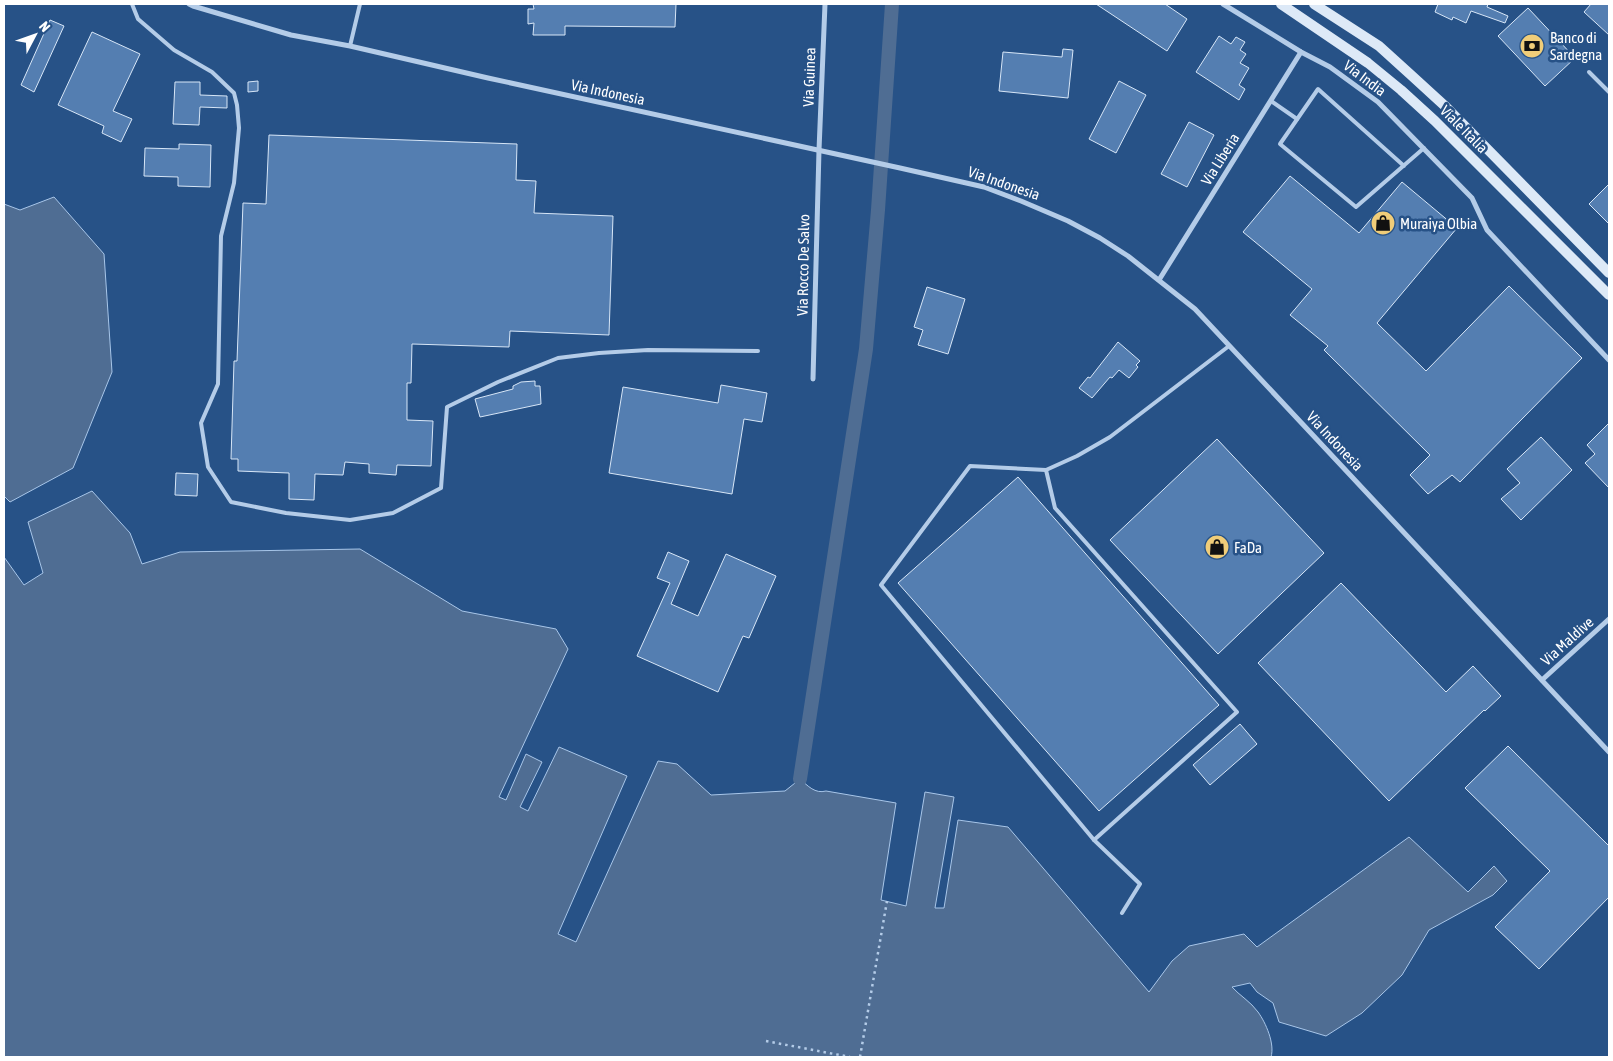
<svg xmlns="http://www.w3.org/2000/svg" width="1613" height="1061" viewBox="0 0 1613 1061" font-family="'Asap Condensed',sans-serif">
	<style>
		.water { fill: #4f6d93; stroke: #a8c6e9 }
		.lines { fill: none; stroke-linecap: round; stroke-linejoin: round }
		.canal { stroke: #4f6d93; stroke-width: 14 }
		.building { fill: #547eb1; stroke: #d7e6f7 }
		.path { stroke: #b4cce8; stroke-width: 2.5; stroke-dasharray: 2.5 4; stroke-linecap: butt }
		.lane { stroke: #b4cce8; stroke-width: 4 }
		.street { stroke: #b4cce8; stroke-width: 5 }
		.secondary { stroke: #dde9f7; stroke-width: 10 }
		.labels { text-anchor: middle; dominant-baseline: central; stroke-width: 5; stroke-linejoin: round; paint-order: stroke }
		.poi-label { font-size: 15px; fill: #fff; stroke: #275287; text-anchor: start }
		.street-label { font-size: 15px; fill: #fff; stroke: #275287 }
	</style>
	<rect width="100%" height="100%" fill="#275287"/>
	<g class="water">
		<polygon points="54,197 104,254 112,372 73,468 10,502 4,496 4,204 20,210"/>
		<path d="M92,491L130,533L142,564L180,552L360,549L462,611L556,629L568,649L499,797L506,800L526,754L542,762L520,807L528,811L559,747L627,776L558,934L576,942L658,761L677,764L711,795L785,791L800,779C808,786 815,794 826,791L896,803L881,900L906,906L925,792L954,797L935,908H944L958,820L1008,827L1149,992L1172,961L1189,946L1244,934L1257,947L1409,837L1468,892L1494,866L1507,881L1493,895L1429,930L1402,975L1362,1013L1326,1036L1279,1022L1273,1003L1257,992L1250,983L1232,987C1239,995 1251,1002 1258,1012C1266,1023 1275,1044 1271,1057H4V557L24,585L43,573L28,522Z"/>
	</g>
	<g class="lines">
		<polyline class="canal" points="800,779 866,349 878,210 892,4"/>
	</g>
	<g class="building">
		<polygon points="533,4 676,4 675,27 565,26 565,35 533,35 534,23 528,24 528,9 534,9"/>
		<polygon points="1096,4 1165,4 1187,19 1167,51"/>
		<polygon points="1438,4 1488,4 1487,7 1508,16 1505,23 1471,11 1466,23 1453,17 1452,20 1435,12"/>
		<polygon points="1591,4 1609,4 1609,35 1584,12"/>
		<polygon points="1528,8 1575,58 1545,86 1498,36"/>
		<polygon points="50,20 64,26 34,92 21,85"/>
		<polygon points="92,32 140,54 113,111 132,119 121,142 102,133 104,126 58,105"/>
		<polygon points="1219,36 1231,44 1236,37 1245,42 1240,50 1246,54 1240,63 1249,68 1239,85 1245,89 1239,100 1196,72"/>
		<polygon points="1063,49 1073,50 1068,98 999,91 1003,52 1062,57"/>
		<polygon points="258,81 258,91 248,92 248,82"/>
		<polygon points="1119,81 1146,95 1116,153 1089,139"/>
		<polygon points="175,82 200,82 200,95 227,96 227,108 200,107 199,125 173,124"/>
		<polygon points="1189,122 1214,135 1187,187 1161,174"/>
		<polygon points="269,135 517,144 516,180 536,181 534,213 613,216 609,335 510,331 509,347 412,344 411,383 407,383 407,420 433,421 431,466 397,465 396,475 369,473 369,464 345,462 343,475 315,474 314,500 289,499 289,473 238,471 238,459 231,459 234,361 237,361 243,203 266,204"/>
		<polygon points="179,144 211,145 210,187 178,186 178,177 144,176 145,148 179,149"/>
		<polygon points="1290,176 1359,233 1402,182 1457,228 1377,323 1426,371 1509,286 1582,358 1460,482 1452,475 1428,494 1410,475 1430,455 1324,350 1328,346 1290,315 1312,289 1243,232"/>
		<polygon points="1609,184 1609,224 1589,204"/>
		<polygon points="927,287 965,299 948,354 918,345 923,330 914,327"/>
		<polygon points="1118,342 1140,361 1136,365 1138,367 1129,378 1119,370 1112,378 1110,377 1092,398 1079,388 1088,377 1090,378"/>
		<polygon points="535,381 535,386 540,386 541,404 480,417 475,399 513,389 513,386 521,382"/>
		<polygon points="721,385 767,393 762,422 744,419 732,494 609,473 623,387 718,403"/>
		<polygon points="1609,423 1609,488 1585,463 1595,454 1587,445"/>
		<polygon points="1541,437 1572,470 1521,520 1501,499 1520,483 1507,469"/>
		<polygon points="1217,439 1324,553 1218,654 1110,540"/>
		<polygon points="176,473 198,474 197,496 175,495"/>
		<polygon points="1018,477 1219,705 1099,811 898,583"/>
		<polygon points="668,552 689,561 671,604 698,616 726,554 776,576 749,638 743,636 718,692 637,656 670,583 657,578"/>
		<polygon points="1341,583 1446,692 1473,666 1501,696 1485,711 1484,710 1389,801 1258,663"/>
		<polygon points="1240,724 1257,744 1210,785 1193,765"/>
		<polygon points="1508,746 1609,846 1609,897 1539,969 1495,927 1550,871 1465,788"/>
	</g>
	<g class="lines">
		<g class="path">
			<polyline points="766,1041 850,1057"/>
			<polyline points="860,1057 887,901"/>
		</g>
		<g class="lane">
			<polyline points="132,4 138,19 174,50 212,72 234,93 237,105 239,128 234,183 221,236 218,384 201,423 208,467 231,502 286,513 350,520 393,513 441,488 447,407 498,382 558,358 599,353 648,350 758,351"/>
			<polyline points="350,46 360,4"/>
			<polyline points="1589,72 1609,92"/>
			<polyline points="1271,101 1297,119"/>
			<polyline points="1404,166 1318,89 1280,144 1356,207 1424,148"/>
			<polyline points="1046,470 1055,508 1237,712 1094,840 1140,884 1122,913"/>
			<polyline points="1094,840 881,585 970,466 1046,470 1077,456 1110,437 1229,346"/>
		</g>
		<g class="street">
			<polyline points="189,4 193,6 291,35 350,46 488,78 900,168 984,187 1021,201 1068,221 1100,238 1128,256 1195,309 1609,752"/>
			<polyline points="1223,4 1301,52 1330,67 1378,102 1472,198 1487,230 1609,360"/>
			<polyline points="1159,280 1301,52"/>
			<polyline points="813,379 819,150 825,4"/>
			<polyline points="1542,680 1609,619"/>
		</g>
		<g class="secondary">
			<polyline points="1281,4 1368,63 1401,90 1435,121 1609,295"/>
			<polyline points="1314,4 1379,46 1411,75 1446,107 1609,273"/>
		</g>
	</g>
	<defs>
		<symbol id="bank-disc" viewBox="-11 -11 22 22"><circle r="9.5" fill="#f0cd79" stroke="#275287"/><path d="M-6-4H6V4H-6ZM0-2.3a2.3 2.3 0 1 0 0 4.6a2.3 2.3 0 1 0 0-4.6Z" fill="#111"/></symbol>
		<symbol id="shop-disc" viewBox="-11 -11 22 22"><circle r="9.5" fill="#f0cd79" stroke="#275287"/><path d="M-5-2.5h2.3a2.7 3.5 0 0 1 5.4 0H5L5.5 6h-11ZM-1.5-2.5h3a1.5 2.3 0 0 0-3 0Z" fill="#111"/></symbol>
	</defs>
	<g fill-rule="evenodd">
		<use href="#bank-disc" x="1518" y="32" width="28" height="28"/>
		<use href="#shop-disc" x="1369" y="209" width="28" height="28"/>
		<use href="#shop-disc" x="1203" y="533" width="28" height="28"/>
	</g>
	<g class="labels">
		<g class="poi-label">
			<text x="1550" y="37">Banco di<tspan x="1550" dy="17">Sardegna</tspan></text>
			<text x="1400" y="223">Muraiya Olbia</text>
			<text x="1234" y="547">FaDa</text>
		</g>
		<g class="street-label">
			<text transform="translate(809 77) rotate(-88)">Via Guinea</text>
			<text transform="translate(1365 78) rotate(37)">Via India</text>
			<text transform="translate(608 92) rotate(12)">Via Indonesia</text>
			<text transform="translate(1464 129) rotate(45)">Viale Italia</text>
			<text transform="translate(1220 159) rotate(-58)">Via Liberia</text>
			<text transform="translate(1004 183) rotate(19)">Via Indonesia</text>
			<text transform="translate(803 265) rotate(-89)">Via Rocco De Salvo</text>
			<text transform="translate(1335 441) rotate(47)">Via Indonesia</text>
			<text transform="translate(1567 641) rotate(-42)">Via Maldive</text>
		</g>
	</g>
	<rect width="1613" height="1061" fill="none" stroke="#ffffff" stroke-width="10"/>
	<g transform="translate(35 35) rotate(49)" stroke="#275287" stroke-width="4" paint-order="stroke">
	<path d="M0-4L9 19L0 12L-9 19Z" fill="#ffffff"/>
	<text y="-8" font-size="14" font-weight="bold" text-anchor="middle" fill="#ffffff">N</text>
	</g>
</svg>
